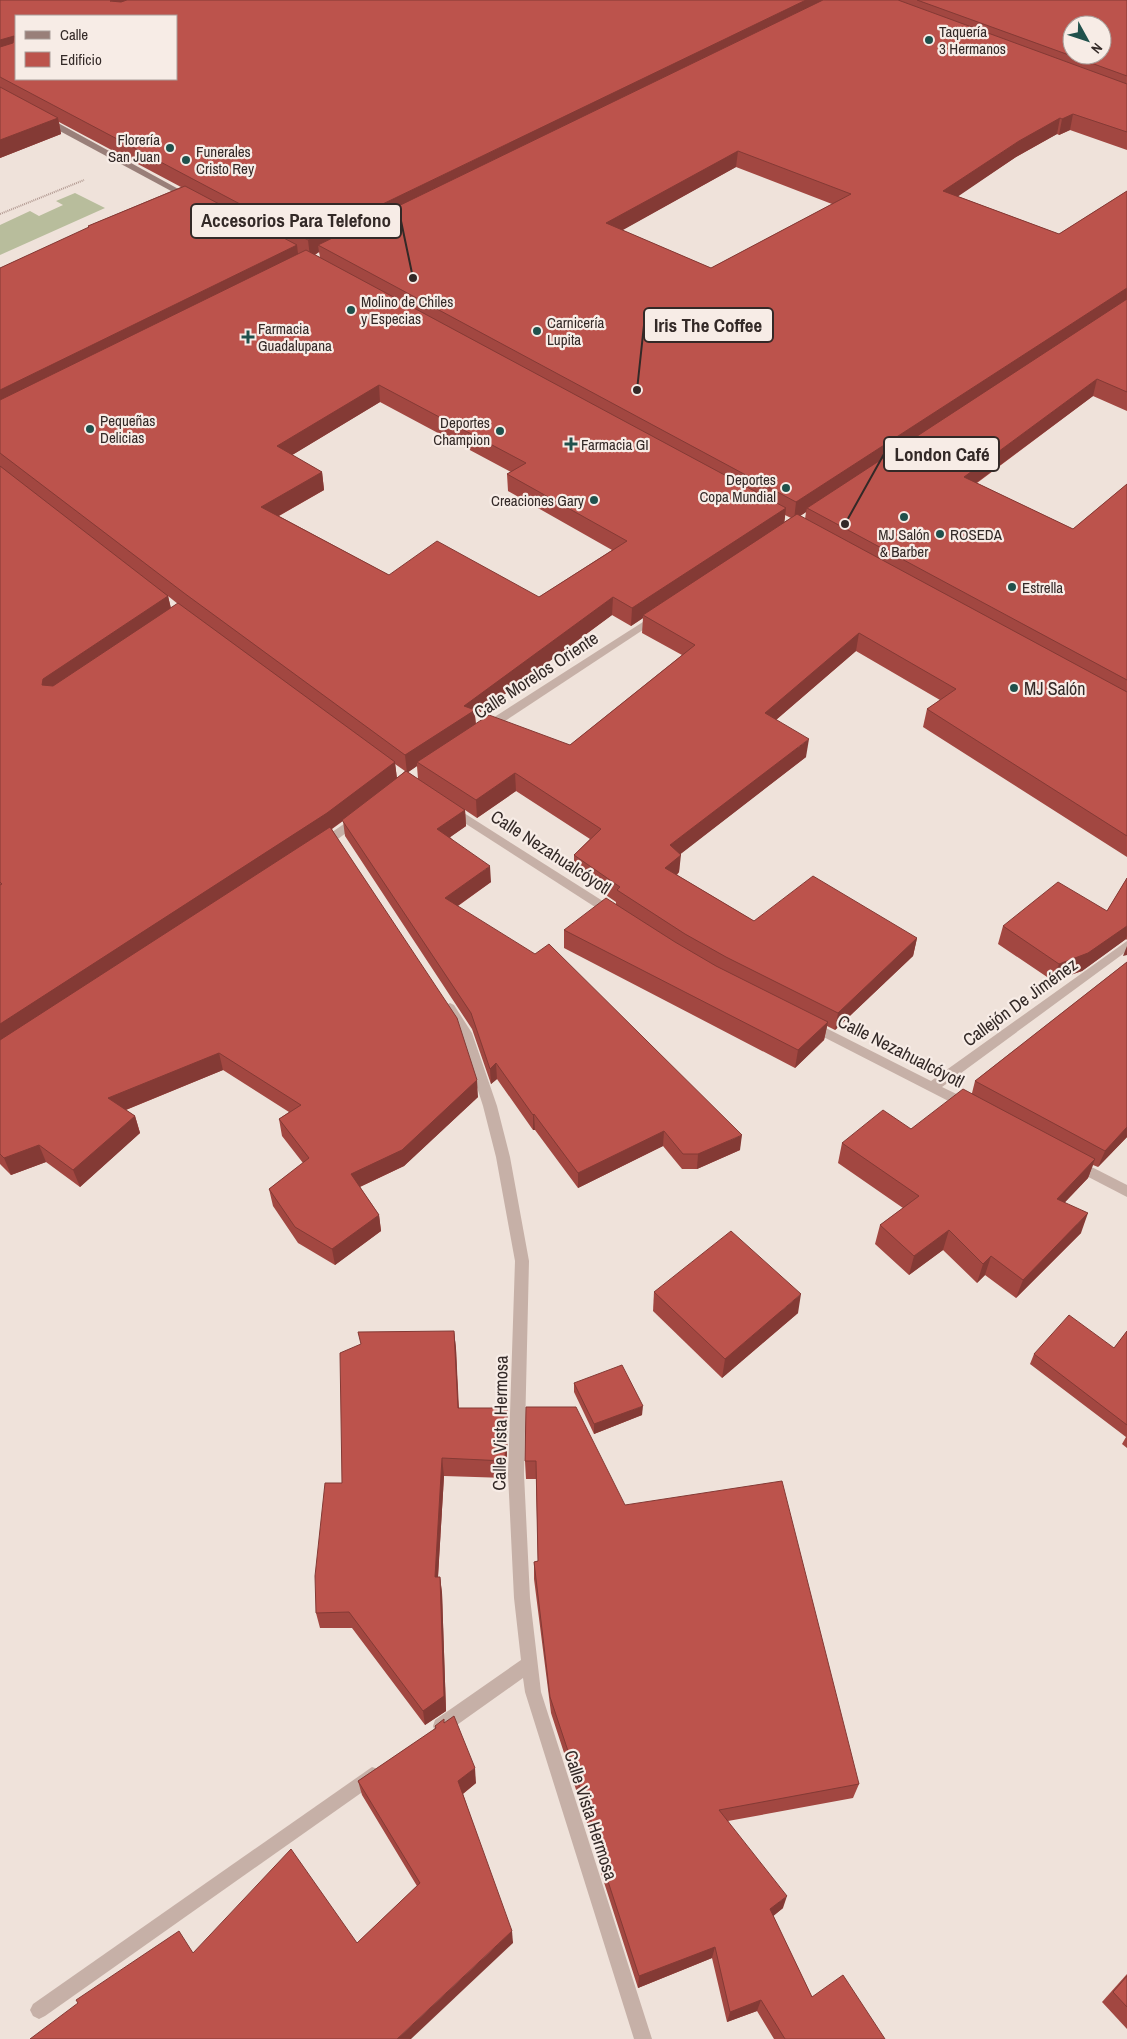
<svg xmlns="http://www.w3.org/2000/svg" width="1127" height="2039" viewBox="0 0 1127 2039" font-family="'Archivo Narrow',sans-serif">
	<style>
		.green { fill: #b8bd9c }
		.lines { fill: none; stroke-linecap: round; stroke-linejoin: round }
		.path { stroke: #b29a92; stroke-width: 2; stroke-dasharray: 1 1; stroke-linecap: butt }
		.street { fill: #c6b0a7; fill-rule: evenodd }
		.secondary { fill: #997f79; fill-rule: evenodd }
		.wall { fill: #a24741; fill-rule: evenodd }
		.shaded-wall { fill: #843a35 }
		.building { fill: #bc534c; stroke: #843a35; fill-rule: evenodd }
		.poi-dot { fill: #20514c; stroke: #f7ece6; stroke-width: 2 }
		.labels { text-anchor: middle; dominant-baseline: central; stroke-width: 4.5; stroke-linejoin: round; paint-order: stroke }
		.far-poi-label { font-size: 15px; fill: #332927; stroke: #f7ece6; text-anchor: start }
		.street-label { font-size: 18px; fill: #332927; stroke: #f7ece6 }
		.poi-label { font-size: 18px; fill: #332927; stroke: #f7ece6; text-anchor: start }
		.leader { fill: none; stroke: #332927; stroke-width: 2 }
		.callout-dot { fill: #332927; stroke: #f7ece6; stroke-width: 2 }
		.callout { fill: #f7ece6; stroke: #332927; stroke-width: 2 }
		.callout-label { font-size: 19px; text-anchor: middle; font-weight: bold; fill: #332927 }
	</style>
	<rect width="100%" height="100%" fill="#efe2da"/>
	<polygon class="green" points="75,193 105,208 0,255 0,225 30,211 39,216 63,205 56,201"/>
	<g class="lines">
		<polyline class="path" points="0,214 84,180"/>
		<g class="street">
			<polygon points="657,613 662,616 661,618 490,731 482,731 481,728 482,725"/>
			<polygon points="453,806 617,910 619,913 617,916 609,916 449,813 447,810 449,807"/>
			<polygon points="357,815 363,819 361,822 327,847 319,847 317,844 319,841"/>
			<polygon points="1127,941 1127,951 942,1087 971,1101 972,1105 971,1109 966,1110 806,1028 804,1025 806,1022 814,1022 931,1081"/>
			<polygon points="450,1003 454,1005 472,1033 497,1106 510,1157 529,1261 524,1474 530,1598 541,1692 652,2039 634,2039 525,1692 523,1678 447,1732 441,1734 435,1732 433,1726 435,1720 521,1660 514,1598 508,1474 515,1261 496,1157 483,1106 460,1034 444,1008 446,1005"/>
			<polygon points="1076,1159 1127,1185 1127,1197 1071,1168 1069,1164 1071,1160"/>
			<polygon points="372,1767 378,1769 380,1775 378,1781 45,2016 39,2019 33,2016 30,2010 33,2004"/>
		</g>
		<polygon class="secondary" points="43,118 49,118 193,197 186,199 43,122"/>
	</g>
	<g class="wall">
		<path d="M0,0H1127V150L1070,130L1059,135L1057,134L1016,157L957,196L1059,234L1127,191V411L1093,396L977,483L1073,529L1127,484V857L923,727L927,709L940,700L856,651L776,720L806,757L680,854L679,872L677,875L754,921L917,938L913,956L835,1030L827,1026L824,1040L795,1068L564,948V930L616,904V902L574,873V855L590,839L516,791L477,818L465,810L466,826L450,837L491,882L458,906L740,1150L697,1169H682L663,1146L578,1188L535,1130H533L497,1079L491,1084L472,1029L345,836L343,821L332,829L478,1097L404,1166L360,1187L379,1215L381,1231L335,1265L298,1243L273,1206L269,1189L303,1163L282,1136L279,1119L289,1112L223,1070L126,1110L135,1116L140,1133L80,1187L46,1162L11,1175L0,1164V268L88,228V226L181,187L59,122L61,134L0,158ZM736,167L832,204L711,268L622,230ZM319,252L320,257L315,255ZM380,402L511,472L507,474L508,491L612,550L539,597L389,575L279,516L324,490L322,472L292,455ZM806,512L805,519L800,516ZM785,515L791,518L784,522ZM148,580L178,604L171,608L168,596ZM612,615L631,626L643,618L642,633L682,655L570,745L476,724L475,716ZM395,764L405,771L397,778ZM417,766L418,779L408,772Z"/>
		<polygon points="1127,878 1127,940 1126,939 1082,971 1053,981 998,944 1003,926 1107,911"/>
		<polygon points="1127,962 1127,1137 1098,1167 1093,1165 1088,1178 1065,1202 1081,1233 1016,1298 985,1275 977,1283 943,1250 909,1275 875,1244 880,1225 903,1208 838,1163 842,1143 911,1129 972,1093 975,1081"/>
		<polygon points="654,1292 798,1313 722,1378 653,1311"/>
		<polygon points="454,1331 456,1349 459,1408 508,1425 506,1478 444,1476 438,1577 440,1577 442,1593 446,1711 425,1725 352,1628 320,1628 316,1613"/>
		<polygon points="1127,1331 1127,1448 1122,1444 1126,1437 1030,1364 1034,1354 1114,1348"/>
		<polygon points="574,1383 642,1415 594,1434 574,1392"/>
		<polygon points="526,1407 625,1505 859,1784 853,1798 728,1821 783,1908 773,1916 812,1997 885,2039 774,2039 757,2011 727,2022 712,1958 638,1988 601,1873 601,1866 551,1713 534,1579 534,1562 538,1561 536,1479 526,1479 525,1461"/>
		<polygon points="445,1722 476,1783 463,1794 513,1943 193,1953 357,1943 417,1886 362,1795 358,1781 435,1729 435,1726"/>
		<polygon points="1127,1974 1127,2029 1102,2002"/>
	</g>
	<g class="shaded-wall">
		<polygon points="113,0 150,0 113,16 110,1"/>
		<polygon points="806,0 836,0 318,245 319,252 310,257 308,240"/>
		<polygon points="14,36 16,48 0,57 0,40"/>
		<polygon points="1073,114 1070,130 1059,135 1062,119"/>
		<polygon points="58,118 61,134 0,158 0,140"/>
		<polygon points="1060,118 1057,134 1016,157 941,208 943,191 1019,141"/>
		<polygon points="738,151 736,167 605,240 606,223"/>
		<polygon points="297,245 299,262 0,410 0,390"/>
		<polygon points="1127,288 1127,298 1126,302 807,508 806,512 794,520 796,502"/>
		<polygon points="1097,379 1093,396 961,494 964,477"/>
		<polygon points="379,385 380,402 279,463 277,446"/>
		<polygon points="322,472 324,490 264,524 261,507"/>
		<polygon points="786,508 784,526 643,615 643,618 631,626 632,608"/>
		<polygon points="168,596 172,614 47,703 42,685 43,679"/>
		<polygon points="613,597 612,615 475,716 476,728 417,762 417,766 407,773 405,755 464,706"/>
		<polygon points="859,633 856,651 763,731 765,713"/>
		<polygon points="809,739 806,757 669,863 670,845"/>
		<polygon points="395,762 397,780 330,830 0,1046 0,1024"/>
		<polygon points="515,773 516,791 477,818 476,800"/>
		<polygon points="465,810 466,826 439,845 437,829"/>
		<polygon points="681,855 679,872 664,885 665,868"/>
		<polygon points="490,866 491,882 446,914 445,898"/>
		<polygon points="1127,926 1127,936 1126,939 1082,971 1053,981 1059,964"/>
		<polygon points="917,938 913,956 835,1030 838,1013"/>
		<polygon points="1127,946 1127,955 1123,956"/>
		<polygon points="828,1022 824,1040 795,1068 798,1050"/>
		<polygon points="219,1053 223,1070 113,1115 108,1098"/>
		<polygon points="496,1063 497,1079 491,1084 490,1069"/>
		<polygon points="477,1080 478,1097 404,1166 353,1190 351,1174"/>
		<polygon points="534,1114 535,1130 533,1130 533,1115"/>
		<polygon points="135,1116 140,1133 80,1187 73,1170"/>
		<polygon points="1127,1127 1127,1137 1098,1167 1105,1151"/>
		<polygon points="664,1131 663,1146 578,1188 578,1173"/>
		<polygon points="742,1135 740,1150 697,1169 698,1154"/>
		<polygon points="39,1145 46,1162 11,1175 4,1158"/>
		<polygon points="1095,1159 1088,1178 1050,1218 1057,1199"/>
		<polygon points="1088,1213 1081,1233 1016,1298 1023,1280"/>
		<polygon points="379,1215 381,1231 335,1265 332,1249"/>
		<polygon points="949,1230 943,1250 909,1275 914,1256"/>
		<polygon points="991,1256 985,1275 977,1283 983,1264"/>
		<polygon points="801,1294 798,1313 722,1378 725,1359"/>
		<polygon points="454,1331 456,1349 459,1425 458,1408"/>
		<polygon points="643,1406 642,1415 594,1434 594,1424"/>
		<polygon points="507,1408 508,1425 506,1478 505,1461"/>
		<polygon points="442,1458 444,1476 437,1593 435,1577"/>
		<polygon points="440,1577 442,1593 446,1711 425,1725 423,1711"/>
		<polygon points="475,1768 476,1783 460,1796 458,1781"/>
		<polygon points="787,1896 783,1908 766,1922 770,1909"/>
		<polygon points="512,1931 513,1943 411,2039 397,2039"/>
		<polygon points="715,1947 712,1958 638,1988 639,1976"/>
		<polygon points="761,2000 757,2011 727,2022 730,2012"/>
	</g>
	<g class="building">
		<path d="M0,0H113L110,1L121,2L127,0H806L308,240L0,77V47L13,43L14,36L0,40ZM16,16H176V79H16Z"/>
		<path d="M823,0H898L1127,84V132L1073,114L1062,119L1060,118L1019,141L943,191L1059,234L1127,191V288L796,502L318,245ZM738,151L851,194L711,268L606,223Z"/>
		<path d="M917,0H1127V76ZM1072,25H1102V55H1072Z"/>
		<polygon points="0,87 58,118 0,140"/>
		<polygon points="185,186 297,245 0,390 0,268 89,227 88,226"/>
		<path d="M306,250L786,508L632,608L613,597L464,706L475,710L405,755L184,593L0,453V400ZM379,385L526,463L507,474L627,541L539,597L437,541L389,575L261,507L322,472L277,446Z"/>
		<polygon points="1127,299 1127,392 1097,379 964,477 1073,529 1127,484 1127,680 807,508"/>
		<polygon points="0,466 168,596 43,679 42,685 53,686 178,603 395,762 327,813 0,1024 0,885 2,884 0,882"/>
		<polygon points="797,514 1127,692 1127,836 927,709 956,689 859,633 765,713 809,739 670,845 681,855 665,868 754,921 813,876 917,938 838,1013 726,957 685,934 617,890 620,887 574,855 601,829 515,773 476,800 417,762 489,715 570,745 695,645 643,615"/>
		<polygon points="406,771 465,810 437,829 490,866 445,898 535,954 549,944 742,1135 698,1154 683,1154 664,1131 578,1173 534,1114 533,1115 496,1063 490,1069 471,1013 342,820"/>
		<polygon points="330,827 457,1018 477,1080 402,1150 351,1174 379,1215 332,1249 295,1227 269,1189 309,1158 279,1119 301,1105 219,1053 108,1098 135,1116 73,1170 39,1145 4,1158 0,1154 0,1040"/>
		<polygon points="1127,878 1127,926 1088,953 1059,964 1003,926 1058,882 1107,911"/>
		<polygon points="606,898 675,942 716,966 828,1022 798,1050 564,930"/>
		<polygon points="1127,962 1127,1127 1105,1151 975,1081"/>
		<polygon points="963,1089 1095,1159 1057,1199 1088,1213 1023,1280 991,1256 983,1264 949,1230 914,1256 880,1225 919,1196 842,1143 883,1110 911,1129"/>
		<polygon points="731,1231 801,1294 725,1359 654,1292"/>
		<polygon points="1069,1315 1114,1348 1127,1331 1127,1425 1034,1354"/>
		<polygon points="454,1331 458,1408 507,1408 505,1461 442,1458 435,1577 440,1577 444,1696 423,1711 349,1612 316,1613 315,1576 325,1483 342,1483 340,1353 361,1344 358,1332"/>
		<polygon points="622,1365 643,1406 594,1424 574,1383"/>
		<polygon points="526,1407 576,1407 625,1505 782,1481 859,1784 719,1810 787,1896 770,1909 812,1997 843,1975 885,2039 785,2039 761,2000 730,2012 715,1947 639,1976 601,1860 604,1859 550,1697 534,1562 538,1561 536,1461 525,1461"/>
		<polygon points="454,1716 475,1768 458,1781 512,1931 397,2039 30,2039 78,2003 76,2000 179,1931 193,1953 291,1849 357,1943 420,1883 358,1781 436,1728 435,1726 444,1719 444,1723"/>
		<polygon points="1127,1976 1127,2007 1113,1992"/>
	</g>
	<g class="poi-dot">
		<circle cx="929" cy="40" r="5"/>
		<circle cx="170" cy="148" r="5"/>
		<circle cx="186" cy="160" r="5"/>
		<circle cx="351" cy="310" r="5"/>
		<circle cx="537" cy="331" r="5"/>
		<path d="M245.5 329.5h5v5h5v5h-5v5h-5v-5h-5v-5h5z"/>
		<circle cx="90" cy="429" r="5"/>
		<circle cx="500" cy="431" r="5"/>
		<path d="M568.5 436.5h5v5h5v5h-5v5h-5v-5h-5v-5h5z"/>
		<circle cx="786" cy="488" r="5"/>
		<circle cx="594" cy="500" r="5"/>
		<circle cx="904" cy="517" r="5"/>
		<circle cx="940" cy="534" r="5"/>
		<circle cx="1012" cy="587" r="5"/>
		<circle cx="1014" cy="688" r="5"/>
	</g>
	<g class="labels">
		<g class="far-poi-label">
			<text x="939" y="31">Taquería<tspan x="939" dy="17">3 Hermanos</tspan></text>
			<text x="160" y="139" text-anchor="end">Florería<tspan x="160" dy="17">San Juan</tspan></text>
			<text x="196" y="151">Funerales<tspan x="196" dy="17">Cristo Rey</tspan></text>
			<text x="361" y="301">Molino de Chiles<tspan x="361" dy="17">y Especias</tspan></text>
			<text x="547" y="322">Carnicería<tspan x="547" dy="17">Lupita</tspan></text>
			<text x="258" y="328">Farmacia<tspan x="258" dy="17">Guadalupana</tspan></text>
			<text x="100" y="420">Pequeñas<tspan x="100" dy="17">Delicias</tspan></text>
			<text x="490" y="422" text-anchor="end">Deportes<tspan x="490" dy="17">Champion</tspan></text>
			<text x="581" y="444">Farmacia GI</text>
			<text x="776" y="479" text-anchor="end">Deportes<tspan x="776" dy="17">Copa Mundial</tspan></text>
			<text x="584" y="500" text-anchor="end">Creaciones Gary</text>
			<text x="904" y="534" text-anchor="middle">MJ Salón<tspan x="904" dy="17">&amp; Barber</tspan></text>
			<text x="950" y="534">ROSEDA</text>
			<text x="1022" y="587">Estrella</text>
		</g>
		<g class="street-label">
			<text transform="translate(536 675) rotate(-33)">Calle Morelos Oriente</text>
			<text transform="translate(551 852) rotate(33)">Calle Nezahualcóyotl</text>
			<text transform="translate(1020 1002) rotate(-36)">Callejón De Jiménez</text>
			<text transform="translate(901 1051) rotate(27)">Calle Nezahualcóyotl</text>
			<text transform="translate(500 1423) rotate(-89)">Calle Vista Hermosa</text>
			<text transform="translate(591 1815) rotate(72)">Calle Vista Hermosa</text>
		</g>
		<g class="poi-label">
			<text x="1024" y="688">MJ Salón</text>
		</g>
	</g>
	<path class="leader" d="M413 278L401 221M637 390L644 325M845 524L884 454"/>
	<g class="callout-dot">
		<circle cx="413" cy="278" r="5"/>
		<circle cx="637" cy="390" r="5"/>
		<circle cx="845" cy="524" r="5"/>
	</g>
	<g class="callout">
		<rect x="191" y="204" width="210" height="34" rx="5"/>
		<rect x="644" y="308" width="129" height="34" rx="5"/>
		<rect x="884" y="437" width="115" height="34" rx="5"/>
	</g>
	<g class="callout-label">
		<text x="296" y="227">Accesorios Para Telefono</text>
		<text x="708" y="332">Iris The Coffee</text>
		<text x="942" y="461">London Café</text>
	</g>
	<rect x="15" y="15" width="162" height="65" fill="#f7ece6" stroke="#a99e9a"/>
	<rect x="25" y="31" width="25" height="8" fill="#997f79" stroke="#a99e9a"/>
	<text x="60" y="40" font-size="15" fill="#332927">Calle</text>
	<rect x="25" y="52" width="25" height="15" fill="#bc534c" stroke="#a99e9a"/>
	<text x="60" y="65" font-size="15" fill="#332927">Edificio</text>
	<g transform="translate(1087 40) rotate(130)"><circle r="24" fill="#f7ece6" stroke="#a99e9a"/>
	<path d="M0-4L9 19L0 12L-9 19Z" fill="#20514c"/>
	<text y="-8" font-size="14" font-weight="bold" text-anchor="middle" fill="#332927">N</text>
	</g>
</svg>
